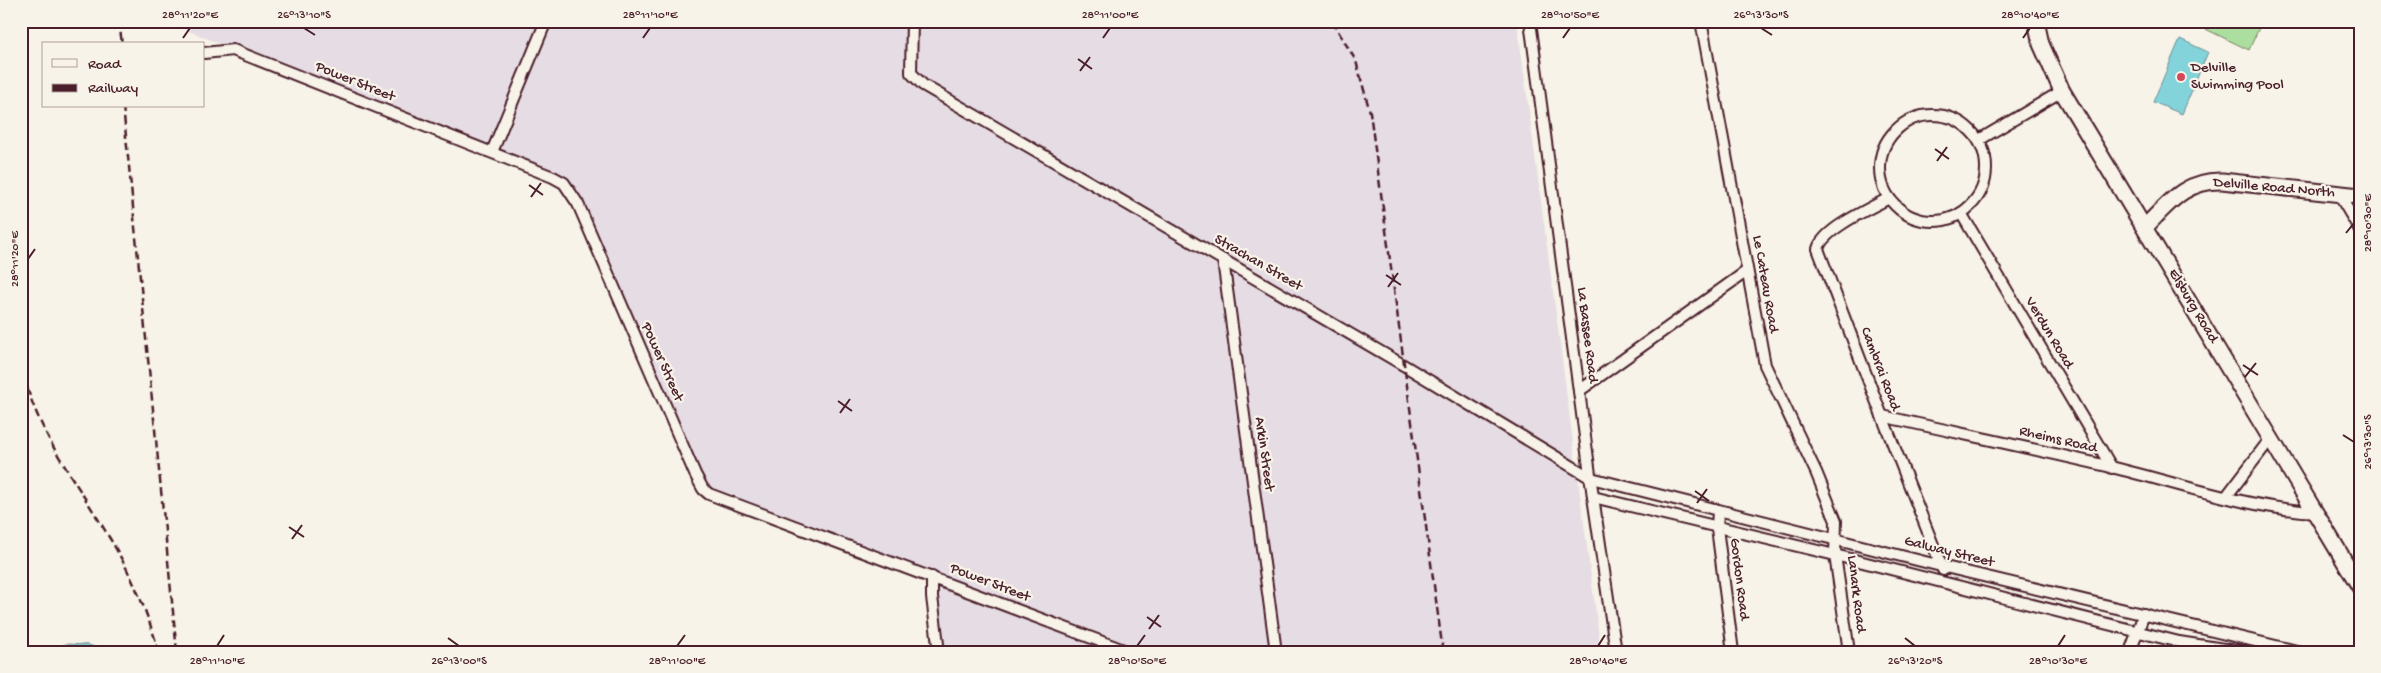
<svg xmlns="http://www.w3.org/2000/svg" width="2381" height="673" viewBox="0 0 2381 673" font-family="'Gochi Hand',sans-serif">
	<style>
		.built { fill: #e6dce3 }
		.green { fill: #acde9f; stroke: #7b7e65 }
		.water { fill: #83d4da; stroke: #6c8c94 }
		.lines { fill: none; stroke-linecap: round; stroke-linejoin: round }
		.street-casing { stroke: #4a1f2b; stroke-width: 14 }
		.secondary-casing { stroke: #4a1f2b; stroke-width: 19 }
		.street { stroke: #f7f3e8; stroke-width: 10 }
		.secondary { stroke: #f7f3e8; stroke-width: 15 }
		.rail { stroke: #4a1f2b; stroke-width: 2.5; stroke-dasharray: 8 4; stroke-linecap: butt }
		.ticks { fill: none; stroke: #4a1f2b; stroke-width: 2 }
		.poi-dot { fill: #d1495b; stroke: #f7f3e8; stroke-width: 2 }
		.labels { text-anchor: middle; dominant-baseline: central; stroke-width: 4.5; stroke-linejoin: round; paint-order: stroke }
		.poi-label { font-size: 15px; fill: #4a1f2b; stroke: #f7f3e8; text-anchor: start }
		.street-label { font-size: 15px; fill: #4a1f2b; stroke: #f7f3e8 }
		.neatline { fill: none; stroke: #4a1f2b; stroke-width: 2 }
		.ticks-label { font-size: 12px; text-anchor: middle; fill: #4a1f2b }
	</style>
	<rect width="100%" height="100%" fill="#f7f3e8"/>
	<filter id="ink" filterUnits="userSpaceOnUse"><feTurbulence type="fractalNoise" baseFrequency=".02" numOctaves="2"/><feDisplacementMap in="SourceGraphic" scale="10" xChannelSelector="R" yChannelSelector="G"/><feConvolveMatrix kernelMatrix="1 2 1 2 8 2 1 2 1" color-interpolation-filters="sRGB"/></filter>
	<g filter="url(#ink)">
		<polygon class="built" points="164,21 1517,21 1601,652 941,652 930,571 702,486 563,184"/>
		<polygon class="green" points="2189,21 2262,21 2249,50"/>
		<g class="water">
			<polygon points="2180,39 2208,52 2182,114 2153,102"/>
			<polygon points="66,644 89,645 107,652 44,652"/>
		</g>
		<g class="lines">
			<defs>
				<g id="street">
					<polyline points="912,21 911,73 923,85 1405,366 1591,478 1941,566 2301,652"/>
					<polyline points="1530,21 1593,497 1616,652"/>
					<polyline points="1701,21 1765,365 1816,472 1836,521 1835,555 1849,652"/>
					<polyline points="204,53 233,50 553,177 564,183 578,204 695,474 703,489 709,494 1129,652"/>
					<circle cx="1933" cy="168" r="53"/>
					<polyline points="1979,140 2062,91"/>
					<polyline points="492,152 546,21"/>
					<polyline points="2338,193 2360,230"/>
					<path d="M1889,198C1871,208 1823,229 1818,249L1882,416L1943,570"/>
					<polyline points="1961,213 2112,468"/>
					<polyline points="1223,260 1276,652"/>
					<polyline points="1579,391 1747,271"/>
					<path d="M1882,416C1958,433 2035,449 2111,467C2178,483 2246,508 2315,512"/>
					<polyline points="1593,497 1835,555 2179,642 2243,652"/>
					<polyline points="2226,497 2271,438"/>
					<polyline points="1718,510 1717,528 1733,652"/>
					<polyline points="932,577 932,597 939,652"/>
					<polyline points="2130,652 2144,614"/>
				</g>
				<g id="secondary">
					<polyline points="2036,21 2041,44 2062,91 2360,587"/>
					<path d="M2145,227C2169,203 2185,180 2222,181L2360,196"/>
				</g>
			</defs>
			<use href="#street" class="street-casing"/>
			<use href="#secondary" class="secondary-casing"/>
			<use href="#street" class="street"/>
			<use href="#secondary" class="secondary"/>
			<g class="rail">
				<polyline points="119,21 122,44"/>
				<polyline points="1332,21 1356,61 1370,112 1443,652"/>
				<polyline points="123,106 177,652"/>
				<path d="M21,365C36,433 75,479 109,537C131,573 147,611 159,652"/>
			</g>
		</g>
	</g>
	<path class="ticks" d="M304,28L315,35M1761,28L1772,35M183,38L190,28M643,38L650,28M1103,38L1110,28M1563,38L1570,28M2023,38L2030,28M1078,59L1092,69M1080,71L1090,57M1935,149L1949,159M1937,161L1947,147M529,185L543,195M531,197L541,183M2346,233L2354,223M28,259L35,249M1386,275L1401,285M1388,287L1398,273M2243,365L2258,375M2245,377L2256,363M838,401L852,411M840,413L850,399M2343,435L2354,442M1695,491L1709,501M1697,503L1707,489M289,527L304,537M292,539L302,525M1147,617L1161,627M1149,629L1159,615M448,638L459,646M1905,638L1915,646M217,646L224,635M677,646L685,635M1137,646L1145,635M1598,646L1605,635M2058,646L2065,635"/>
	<circle class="poi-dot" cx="2181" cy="77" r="5"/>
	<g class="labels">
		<g class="poi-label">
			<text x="2191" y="68">Delville<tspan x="2191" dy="17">Swimming Pool</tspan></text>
		</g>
		<g class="street-label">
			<text transform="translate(355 82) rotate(22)">Power Street</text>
			<text transform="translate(2274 188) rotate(5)">Delville Road North</text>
			<text transform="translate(1258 263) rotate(30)">Strachan Street</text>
			<text transform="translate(1765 284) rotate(80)">Le Cateau Road</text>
			<text transform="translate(2193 306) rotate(59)">Elsburg Road</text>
			<text transform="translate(2049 333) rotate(59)">Verdun Road</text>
			<text transform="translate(1587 335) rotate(83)">La Bassee Road</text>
			<text transform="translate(662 362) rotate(66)">Power Street</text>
			<text transform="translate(1880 369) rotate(69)">Cambrai Road</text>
			<text transform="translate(2058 440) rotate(13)">Rheims Road</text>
			<text transform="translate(1264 454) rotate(82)">Arkin Street</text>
			<text transform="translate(1949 552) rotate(14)">Galway Street</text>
			<text transform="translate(1739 579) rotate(83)">Gordon Road</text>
			<text transform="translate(990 583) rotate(21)">Power Street</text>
			<text transform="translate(1856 594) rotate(83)">Lanark Road</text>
		</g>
	</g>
	<rect width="2381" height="673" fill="none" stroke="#f7f3e8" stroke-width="55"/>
	<rect x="42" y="42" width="162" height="65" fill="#f7f3e8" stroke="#b29e9c"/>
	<rect x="52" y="59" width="25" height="8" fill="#f7f3e8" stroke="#b29e9c"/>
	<text x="88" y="68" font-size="15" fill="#4a1f2b">Road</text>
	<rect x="52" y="84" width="25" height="8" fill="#4a1f2b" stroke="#b29e9c"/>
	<text x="88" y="92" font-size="15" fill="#4a1f2b">Railway</text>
	<rect x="28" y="28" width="2326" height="618" class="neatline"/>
	<g class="ticks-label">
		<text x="190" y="18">28°11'20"E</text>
		<text x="304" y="18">26°13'10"S</text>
		<text x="650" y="18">28°11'10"E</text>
		<text x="1110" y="18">28°11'00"E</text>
		<text x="1570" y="18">28°10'50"E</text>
		<text x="1761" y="18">26°13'30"S</text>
		<text x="2030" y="18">28°10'40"E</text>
		<text transform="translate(2367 223) rotate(-90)" y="4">28°10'30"E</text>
		<text transform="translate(14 259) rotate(-90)" y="4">28°11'20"E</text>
		<text transform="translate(2367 442) rotate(-90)" y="4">26°13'30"S</text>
		<text x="217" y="664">28°11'10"E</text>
		<text x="459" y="664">26°13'00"S</text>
		<text x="677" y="664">28°11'00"E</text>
		<text x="1137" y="664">28°10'50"E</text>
		<text x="1598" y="664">28°10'40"E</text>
		<text x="1915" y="664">26°13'20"S</text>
		<text x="2058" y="664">28°10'30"E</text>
	</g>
</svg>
